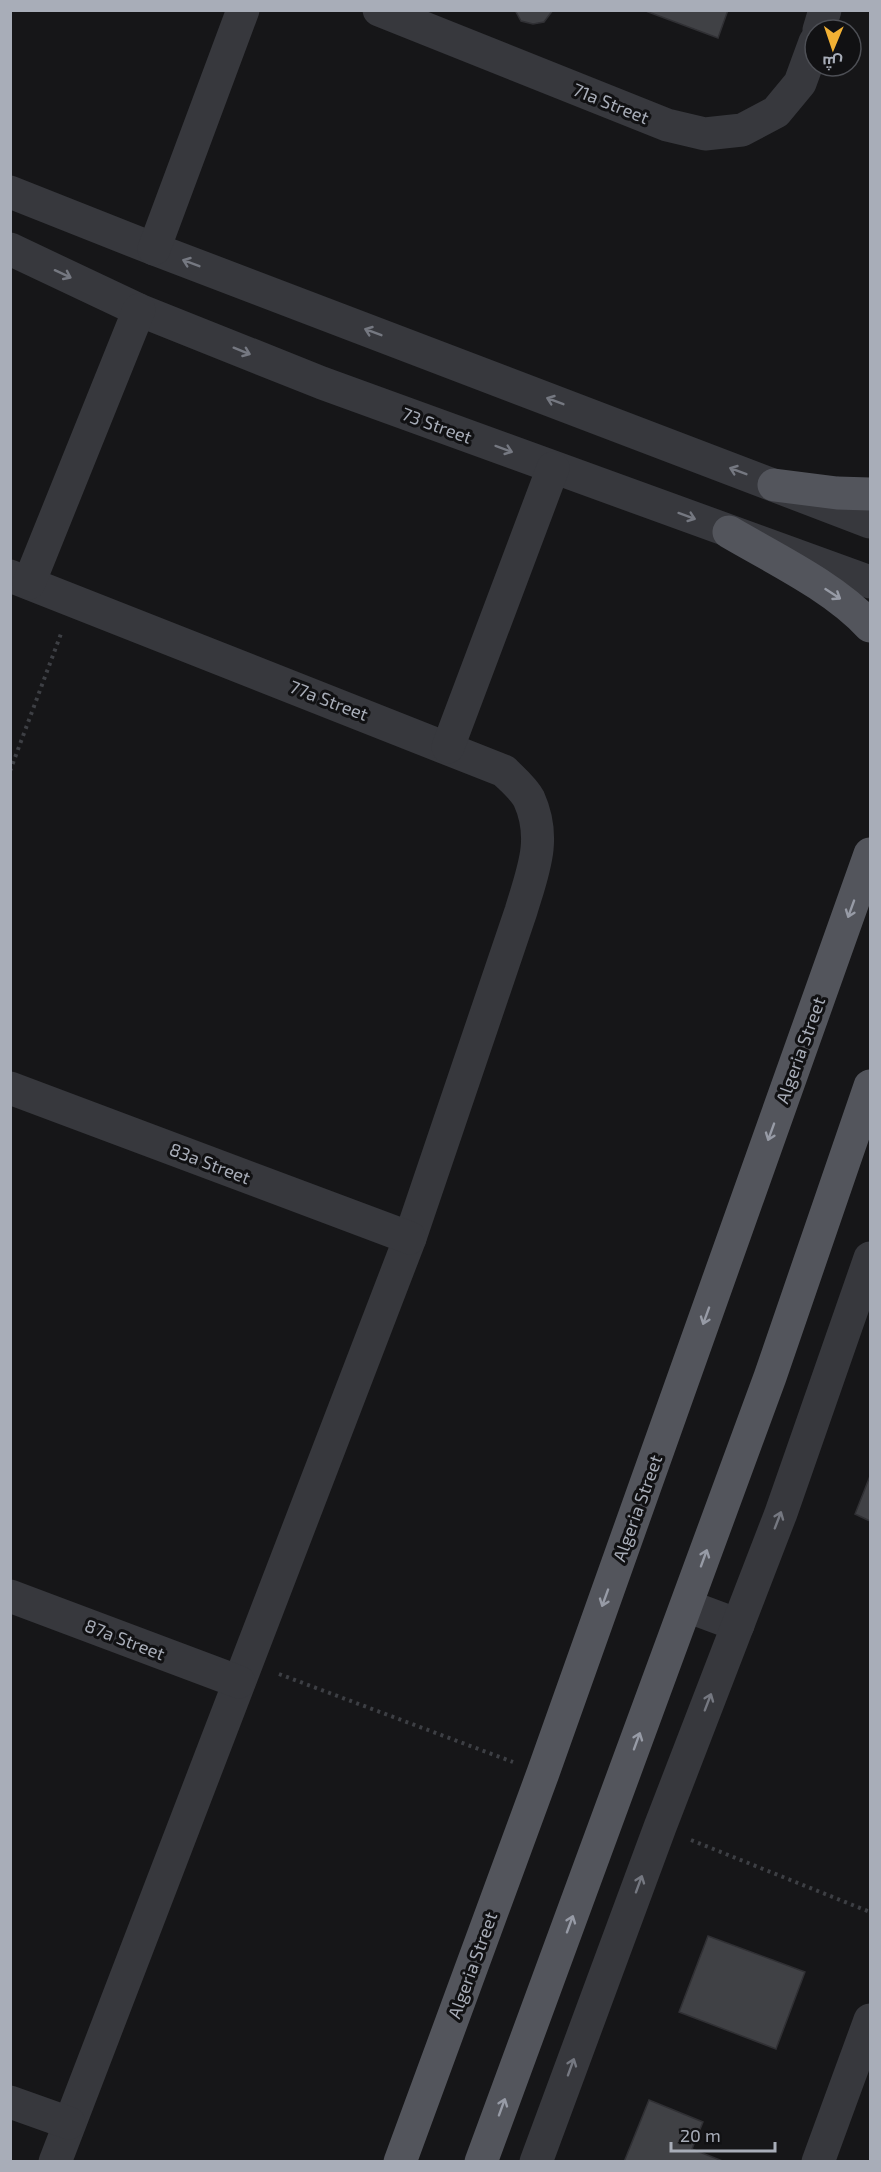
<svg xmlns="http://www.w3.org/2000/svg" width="881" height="2172" viewBox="0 0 881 2172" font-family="'Exo 2',Cairo,sans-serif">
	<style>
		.building { fill: #404145; stroke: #303034; stroke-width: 1.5 }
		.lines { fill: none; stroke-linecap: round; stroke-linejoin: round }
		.path { stroke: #3d3f44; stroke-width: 4; stroke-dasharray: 3 4.5; stroke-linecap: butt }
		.minor { stroke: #37383d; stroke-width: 33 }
		.major { stroke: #53555c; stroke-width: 33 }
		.oneway { stroke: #757881 }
		.oneway2 { stroke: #979ba6 }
		.labels { text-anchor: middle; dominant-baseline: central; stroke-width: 6; stroke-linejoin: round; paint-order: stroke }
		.street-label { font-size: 18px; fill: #a8adb8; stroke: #111113 }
	</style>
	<rect width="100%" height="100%" fill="#161618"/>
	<g class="building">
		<polygon points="515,10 553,10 544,22 533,24 521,21"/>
		<polygon points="643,10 728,10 718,38"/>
		<polygon points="870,1476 870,1521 855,1514"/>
		<polygon points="708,1936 805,1972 776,2049 679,2012"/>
		<polygon points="649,2100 703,2122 692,2149 725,2162 624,2162"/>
	</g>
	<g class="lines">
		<g class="path">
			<polyline points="10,771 62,631"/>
			<polyline points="279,1674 513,1762"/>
			<polyline points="691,1840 870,1912"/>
		</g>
		<g class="minor">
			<polyline points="379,10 667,125 705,134 742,130 776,112 800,83 815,42"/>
			<polyline points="819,30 825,10"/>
			<polyline points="10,192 154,249 870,522"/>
			<polyline points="10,249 139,310 322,383 870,582"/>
			<polyline points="154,249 243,10"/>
			<path d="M10,576L504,771C512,779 524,789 529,799C547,839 533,871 521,911L410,1238L55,2162"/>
			<polyline points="29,583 139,310"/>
			<polyline points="448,747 553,468"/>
			<polyline points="10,1088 410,1238"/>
			<polyline points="10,1596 239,1682"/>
			<polyline points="687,1606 738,1625"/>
			<polyline points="10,2102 69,2123"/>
			<polyline points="536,2162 660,1827 781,1513 870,1258"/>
			<polyline points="818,2162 870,2020"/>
		</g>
		<g class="major">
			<polyline points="774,485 837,493 870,494"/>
			<path d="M729,532C775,559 834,587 870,626"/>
			<polyline points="400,2162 543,1773 870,854"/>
			<polyline points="481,2162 770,1377 870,1086"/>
		</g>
	</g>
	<defs><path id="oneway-shaft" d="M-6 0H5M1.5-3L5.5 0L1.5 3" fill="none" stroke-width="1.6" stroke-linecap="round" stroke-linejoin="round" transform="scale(1.5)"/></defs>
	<g class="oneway">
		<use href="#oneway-shaft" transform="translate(191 263) rotate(-159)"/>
		<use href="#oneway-shaft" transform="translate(63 274) rotate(25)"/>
		<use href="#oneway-shaft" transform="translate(373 332) rotate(-159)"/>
		<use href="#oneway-shaft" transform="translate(242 351) rotate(22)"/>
		<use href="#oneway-shaft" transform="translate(555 401) rotate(-159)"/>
		<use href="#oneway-shaft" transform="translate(504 449) rotate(20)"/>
		<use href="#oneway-shaft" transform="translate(738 471) rotate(-159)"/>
		<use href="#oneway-shaft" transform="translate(687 516) rotate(20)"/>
		<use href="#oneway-shaft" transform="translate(778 1520) rotate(-69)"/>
		<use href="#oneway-shaft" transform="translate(708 1702) rotate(-69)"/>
		<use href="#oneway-shaft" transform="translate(639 1884) rotate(-70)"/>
		<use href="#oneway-shaft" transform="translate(571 2067) rotate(-70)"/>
	</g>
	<g class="oneway2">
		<use href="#oneway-shaft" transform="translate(833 594) rotate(33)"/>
		<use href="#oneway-shaft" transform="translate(851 909) rotate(110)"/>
		<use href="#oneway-shaft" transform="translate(771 1132) rotate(110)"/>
		<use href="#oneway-shaft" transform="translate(706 1316) rotate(110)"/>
		<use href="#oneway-shaft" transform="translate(704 1558) rotate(-70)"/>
		<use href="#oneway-shaft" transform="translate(605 1598) rotate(110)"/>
		<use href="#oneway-shaft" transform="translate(637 1741) rotate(-70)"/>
		<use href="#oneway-shaft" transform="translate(570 1924) rotate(-70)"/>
		<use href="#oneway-shaft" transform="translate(502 2107) rotate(-70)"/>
	</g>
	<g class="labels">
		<g class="street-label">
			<text transform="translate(611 103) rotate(22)">71a Street</text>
			<text transform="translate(437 425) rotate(20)">73 Street</text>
			<text transform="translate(329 700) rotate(21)">77a Street</text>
			<text transform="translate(800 1050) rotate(-70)">Algeria Street</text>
			<text transform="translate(210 1163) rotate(21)">83a Street</text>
			<text transform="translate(637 1508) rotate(-70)">Algeria Street</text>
			<text transform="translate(125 1639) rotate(21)">87a Street</text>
			<text transform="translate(472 1965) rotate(-70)">Algeria Street</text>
		</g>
	</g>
	<rect width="881" height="2172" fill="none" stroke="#a8adb8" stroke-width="24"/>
	<g transform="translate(833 48) rotate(182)"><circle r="28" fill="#111113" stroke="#4d4f55" stroke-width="1.5"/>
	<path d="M0-4.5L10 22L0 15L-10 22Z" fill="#f2b134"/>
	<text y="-9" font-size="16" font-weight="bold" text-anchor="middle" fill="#a8adb8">ش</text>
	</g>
	<path d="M671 2142v9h104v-9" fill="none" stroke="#a8adb8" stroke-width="3"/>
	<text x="680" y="2142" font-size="18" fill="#a8adb8" stroke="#111113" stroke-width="4.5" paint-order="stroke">20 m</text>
</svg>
